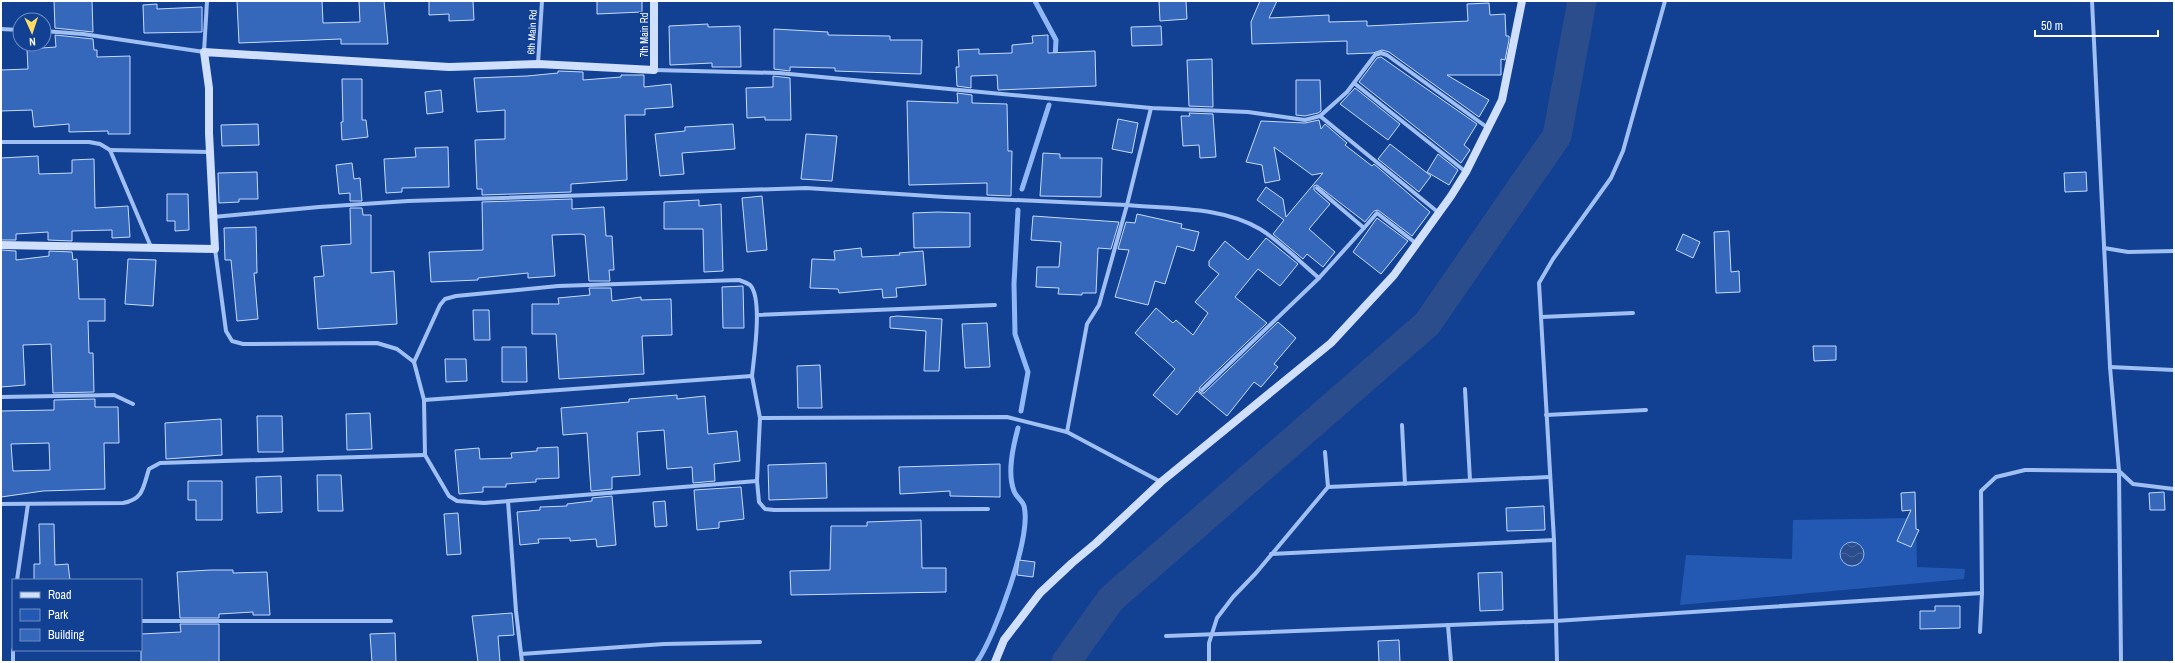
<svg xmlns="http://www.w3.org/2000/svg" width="2175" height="663" viewBox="0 0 2175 663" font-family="'Archivo Narrow',sans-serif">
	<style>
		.park { fill: #2359b3 }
		.water { fill: url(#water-waves); stroke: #91b8f6 }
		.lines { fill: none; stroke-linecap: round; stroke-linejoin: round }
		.stream { stroke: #91b8f6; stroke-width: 5 }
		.river { stroke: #2b4d8b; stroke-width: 29 }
		.building { fill: #3567bb; stroke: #c7dbfd; fill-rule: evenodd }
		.street { stroke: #a0bff3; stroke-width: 4 }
		.secondary { stroke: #cfdffc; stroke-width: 8 }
		.labels { text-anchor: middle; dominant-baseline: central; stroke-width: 3; stroke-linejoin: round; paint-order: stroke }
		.street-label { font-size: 10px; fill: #fff; stroke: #124193 }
	</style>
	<defs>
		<pattern id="water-waves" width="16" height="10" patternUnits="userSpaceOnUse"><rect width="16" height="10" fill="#2b4d8b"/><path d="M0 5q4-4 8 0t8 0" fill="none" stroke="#4b689c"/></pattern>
	</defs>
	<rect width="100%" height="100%" fill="#124193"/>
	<polygon class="park" points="1916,518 1917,567 1965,569 1964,579 1680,605 1686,555 1792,559 1793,520"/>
	<circle class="water" cx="1852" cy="554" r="12"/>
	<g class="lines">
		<g class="stream">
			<polyline points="1035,1 1056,40 1055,59"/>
			<polyline points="1022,189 1049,105"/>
			<polyline points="1018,210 1014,284 1015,334 1028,372 1021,411"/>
			<path d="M977,662C995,636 1032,536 1024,506C1023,501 1016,497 1014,491C1007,473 1013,447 1018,428"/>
		</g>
		<polyline class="river" points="1066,662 1111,599 1427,324 1557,136 1582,1"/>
	</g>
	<g class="building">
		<polygon points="54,1 92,1 93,32 55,28"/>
		<polygon points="237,1 322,1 323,23 360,22 359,1 384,1 388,44 341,44 341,39 239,43"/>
		<polygon points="429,1 473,1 474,20 449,21 449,14 429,15"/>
		<polygon points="597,1 642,1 642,12 597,14"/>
		<polygon points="1159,1 1186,1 1187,19 1160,21"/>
		<polygon points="1260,1 1277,1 1269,18 1329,15 1329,22 1367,21 1367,26 1468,21 1467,4 1489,3 1490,15 1505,14 1506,36 1509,36 1509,40 1505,60 1501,59 1501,75 1447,75 1489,100 1479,117 1389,52 1382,50 1373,53 1347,54 1347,41 1252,44 1251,22"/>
		<polygon points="157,4 157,9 202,7 202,32 144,33 143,5"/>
		<polygon points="708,24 708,27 740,26 741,67 712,67 712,63 670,65 669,26"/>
		<polygon points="1161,26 1162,45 1132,46 1131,27"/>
		<polygon points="774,29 828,32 828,35 890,36 890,40 922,40 921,74 835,71 835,68 790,67 790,71 774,69"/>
		<polygon points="55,35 93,39 94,50 97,50 97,57 130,56 130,134 108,134 108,131 69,132 69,124 34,127 32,110 1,111 1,70 28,69 27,49 56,47"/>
		<polygon points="1048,35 1048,53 1095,51 1096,86 998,90 997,75 971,76 971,88 957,86 956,67 959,67 958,50 979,49 979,54 1012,53 1012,45 1033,43 1032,36"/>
		<polygon points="1381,57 1477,124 1464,145 1470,150 1461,163 1359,82 1377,58"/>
		<polygon points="1212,59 1213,107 1189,106 1187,60"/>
		<polygon points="558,71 583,72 583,80 621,77 621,75 644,75 644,87 671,84 673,107 645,109 645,115 625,115 627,180 571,184 571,192 482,195 482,189 477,189 475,140 505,139 505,110 477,112 474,78 527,76 558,73"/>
		<polygon points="773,76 790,78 791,120 765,120 765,117 747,118 746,88 773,87"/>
		<polygon points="342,79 362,79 362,120 366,120 368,137 342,140 341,122 343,122"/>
		<polygon points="1296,80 1320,80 1321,111 1318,113 1305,116 1296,115"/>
		<polygon points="1355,88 1400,124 1388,140 1340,104"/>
		<polygon points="441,90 443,112 427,114 425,92"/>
		<polygon points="957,93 972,95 972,103 1007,104 1008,151 1012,151 1011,196 987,195 987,183 909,185 907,101 958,103"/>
		<polygon points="1189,113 1213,114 1216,157 1200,158 1199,145 1183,146 1181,116 1190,116"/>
		<polygon points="1118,119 1138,123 1132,153 1112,149"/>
		<polygon points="1319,120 1321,129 1325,124 1347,143 1345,145 1372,166 1374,164 1430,212 1412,236 1378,210 1374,211 1365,222 1317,185 1314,186 1314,190 1330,204 1309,229 1335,252 1323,267 1307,254 1303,259 1273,234 1284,220 1257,200 1266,187 1283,199 1286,217 1323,173 1312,175 1274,147 1280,180 1265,183 1262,165 1246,162 1261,121 1305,123"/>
		<polygon points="258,124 259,145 222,146 221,125"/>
		<polygon points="733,124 735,149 682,153 684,174 660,176 655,134 685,131 685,127"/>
		<polygon points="806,134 837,136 832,181 801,179"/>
		<polygon points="1390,144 1431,176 1419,192 1378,159"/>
		<polygon points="448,147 449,187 402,188 402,192 386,193 384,159 416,157 415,148"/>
		<polygon points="1043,153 1060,154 1060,158 1102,158 1101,197 1040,196"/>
		<polygon points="1438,154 1458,170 1449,185 1427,172"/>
		<polygon points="38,156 39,174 72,173 72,160 94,159 95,208 128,206 130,237 112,238 112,230 72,231 72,241 48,240 48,232 16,234 16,240 1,240 1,158"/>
		<polygon points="352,163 354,179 360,178 362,201 350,201 350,193 339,194 336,165"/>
		<polygon points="257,172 258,199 239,199 239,202 219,203 218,173"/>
		<polygon points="2086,172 2087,191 2065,192 2064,173"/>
		<polygon points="167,194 188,194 189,230 175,231 175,221 167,221"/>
		<polygon points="762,196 767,250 747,252 742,198"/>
		<polygon points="572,199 572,209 604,207 606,236 612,236 614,270 609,270 610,281 589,281 585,235 581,234 552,235 555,276 528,278 528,273 478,278 478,280 431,282 429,252 483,250 482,202"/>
		<polygon points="699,200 699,206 721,204 723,271 704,272 703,229 664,229 664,202"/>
		<polygon points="350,208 362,208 363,215 371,215 371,273 394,271 397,324 318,329 314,277 324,276 321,246 351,244"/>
		<polygon points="938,212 970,213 970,247 914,248 913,213"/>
		<polygon points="1137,214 1182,224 1181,228 1199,232 1194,251 1177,246 1165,284 1155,281 1148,305 1115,297 1129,250 1118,249 1126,222 1135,223"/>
		<polygon points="1033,216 1119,222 1111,249 1098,248 1096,293 1082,293 1082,295 1058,294 1059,288 1036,287 1037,267 1059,267 1061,242 1031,240"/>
		<polygon points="1377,218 1408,241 1381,274 1353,252"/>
		<polygon points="256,227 257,273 254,273 258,319 237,321 231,260 225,260 224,228"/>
		<polygon points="1729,231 1731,272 1739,271 1740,292 1716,293 1714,232"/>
		<polygon points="1683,234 1700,242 1693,258 1676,250"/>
		<polygon points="1266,238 1298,264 1280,286 1258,269 1235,297 1267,323 1200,387 1199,391 1201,393 1204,393 1278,322 1296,338 1274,364 1278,367 1261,387 1254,382 1227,416 1197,391 1177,415 1153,395 1175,369 1135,333 1156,308 1173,323 1176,320 1193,335 1208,313 1195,302 1219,274 1209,266 1209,261 1225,241 1248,260"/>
		<polygon points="861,248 862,257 900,255 899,253 923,251 926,285 896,288 897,297 883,298 882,289 839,293 838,289 810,288 812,259 835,260 834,251"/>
		<polygon points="1,250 16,251 16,260 49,256 49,251 72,252 73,260 77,259 79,299 105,299 105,321 88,321 89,353 93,353 94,392 53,393 51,344 23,345 25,385 1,387"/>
		<polygon points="128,259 156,260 153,306 125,304"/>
		<polygon points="743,286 744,328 723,328 722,287"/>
		<polygon points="589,288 611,288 612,301 641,297 641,300 671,299 672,335 642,336 644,374 559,379 556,334 532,334 532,304 559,304 558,298 590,295"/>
		<polygon points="473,310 489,310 490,340 474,340"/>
		<polygon points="897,316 942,319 939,371 924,371 926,331 890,328 890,317"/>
		<polygon points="987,323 990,367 965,368 962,324"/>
		<polygon points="1813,346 1836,346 1836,360 1814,361"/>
		<polygon points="502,347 526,347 527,382 502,382"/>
		<polygon points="445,359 466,359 467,381 446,382"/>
		<polygon points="820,365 822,408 798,408 797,366"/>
		<polygon points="677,395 677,399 705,396 708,434 737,431 740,461 714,464 715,481 693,483 692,467 667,469 664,430 637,432 640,475 612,477 612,489 591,491 587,433 563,435 561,408 629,402 629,399"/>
		<path d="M95,399V407H118L119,443H104L105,489L43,491L1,497V411L54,410V400ZM49,443L50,470L13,471L11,444Z"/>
		<polygon points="370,413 372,449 347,450 346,414"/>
		<polygon points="257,416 282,416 283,452 258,452"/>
		<polygon points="221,419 222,455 166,459 165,423"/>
		<polygon points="558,447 559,478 536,479 536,482 506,484 506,487 483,487 483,492 459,494 455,450 479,448 480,459 512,458 511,453 537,451 537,448"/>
		<polygon points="826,463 827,498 769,500 768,465"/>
		<polygon points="1000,464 1000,497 950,496 950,491 900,494 899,467"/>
		<polygon points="317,475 341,475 343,511 318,511"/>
		<polygon points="281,476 282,512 257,513 256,477"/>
		<polygon points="188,481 222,481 222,520 196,520 196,500 188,500"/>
		<polygon points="741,487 744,519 719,522 719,528 697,530 694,490"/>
		<polygon points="1915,492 1916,529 1919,530 1911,547 1897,541 1911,510 1902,511 1901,493"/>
		<polygon points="2164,492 2165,510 2150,510 2149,493"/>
		<polygon points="612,496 616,545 597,547 596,539 570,541 570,538 538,539 539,543 520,545 517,512 540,510 540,507 567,506 567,504 592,501 592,498"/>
		<polygon points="665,501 667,526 655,527 653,502"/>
		<polygon points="1544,506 1545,530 1507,531 1506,508"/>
		<polygon points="458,513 461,554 447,555 444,514"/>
		<polygon points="921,520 922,568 946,568 946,592 791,595 790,571 830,570 831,526 867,526 867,522"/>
		<polygon points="39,524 54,524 55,565 68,564 70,580 34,580 34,564 40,564"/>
		<polygon points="1019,560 1035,562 1033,577 1017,575"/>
		<polygon points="210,570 233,570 233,573 267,572 270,615 253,615 253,612 219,614 219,618 180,618 177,572"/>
		<polygon points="1502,572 1503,610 1480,611 1478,573"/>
		<polygon points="1935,606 1960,606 1960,628 1920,629 1920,611 1935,611"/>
		<polygon points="512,613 514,635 498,636 500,662 478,662 472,616"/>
		<polygon points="180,624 219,624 219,662 141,662 141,634 181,632"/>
		<polygon points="395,633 396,662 372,662 370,634"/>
		<polygon points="1399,640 1400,662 1379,662 1378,641"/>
	</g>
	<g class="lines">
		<g class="street">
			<polyline points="2092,1 2110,367 2119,471 2133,484 2174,489"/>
			<polyline points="1,29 20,30"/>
			<polyline points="44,31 83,34 204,52 207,1"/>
			<polyline points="538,64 542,1"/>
			<polyline points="654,70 779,73 1151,108 1248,112 1305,120 1320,116 1347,92 1375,55 1381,53 1387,55 1488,128"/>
			<polyline points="1354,83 1466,172"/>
			<path d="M1151,108L1127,205C1170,209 1221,206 1260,229C1281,242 1300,262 1319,278L1364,228"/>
			<polyline points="1320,116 1439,213"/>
			<polyline points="1,142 89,142 100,144 110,150 151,247"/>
			<polyline points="110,150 210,152"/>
			<polyline points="1317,188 1364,228 1377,213 1417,244"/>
			<polyline points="213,217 319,207 408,201 806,188 945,197 1127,205 1099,305 1087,324 1067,432"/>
			<polyline points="2104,248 2128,252 2174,251"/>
			<polyline points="215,249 226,331 232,341 243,344 377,343 397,349 414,362 424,400 425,455 449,496 457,501 484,503 757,481 759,502 765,509 774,510 988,509"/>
			<polyline points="757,315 995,305"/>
			<polyline points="1541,317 1633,313"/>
			<path d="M414,362L440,305L445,299L456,296L558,286L739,280C742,281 747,283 750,285C763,298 754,357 752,376"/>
			<polyline points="2110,367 2174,370"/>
			<polyline points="1465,389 1470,480"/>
			<polyline points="1202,390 1319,278"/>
			<polyline points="1,397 114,395 133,404"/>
			<polyline points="424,400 752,376 760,418 1007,417 1067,432 1161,482"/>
			<polyline points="1546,415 1646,410"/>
			<polyline points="1402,425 1405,484"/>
			<polyline points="757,481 760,418"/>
			<polyline points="1328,487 1549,477"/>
			<polyline points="508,501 516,611 522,662"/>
			<path d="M1,504L123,503C144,499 143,487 149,469L160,463L425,455"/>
			<polyline points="1271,554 1554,540"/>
			<polyline points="17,580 28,504"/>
			<polyline points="141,621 391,621"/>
			<polyline points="1448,625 1451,662"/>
			<polyline points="1980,632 1982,593 1981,491 1996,477 2025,470 2119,471 2121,662"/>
			<polyline points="1166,636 1555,621 1982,593"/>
			<polyline points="521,654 664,644 760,642"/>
			<polyline points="13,662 13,650"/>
			<polyline points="1209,662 1209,643 1217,618 1233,597 1256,573 1328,487 1325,452"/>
			<polyline points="1557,662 1554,540 1539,283 1553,259 1611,178 1623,151 1665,1"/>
		</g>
		<g class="secondary">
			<polyline points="1,245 215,249 209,133 209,88 204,52 449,67 538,64 654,70 654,1"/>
			<polyline points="995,662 1004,640 1040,593 1072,563 1096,543 1161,482 1331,343 1394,275 1451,196 1466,172 1502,100 1522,1"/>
		</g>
	</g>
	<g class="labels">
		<g class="street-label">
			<text transform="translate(532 32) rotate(-87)">6th Main Rd</text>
			<text transform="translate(644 35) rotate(-90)">7th Main Rd</text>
		</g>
	</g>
	<rect width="2175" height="663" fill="none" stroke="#ffffff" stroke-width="4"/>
	<rect x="12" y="579" width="130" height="72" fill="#124193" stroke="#718dbe"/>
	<rect x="20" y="592" width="20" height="6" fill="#cfdffc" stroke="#718dbe"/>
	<text x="48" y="599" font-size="12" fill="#ffffff">Road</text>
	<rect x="20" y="609" width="20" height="12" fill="#2359b3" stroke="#718dbe"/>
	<text x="48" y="619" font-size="12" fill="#ffffff">Park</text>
	<rect x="20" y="629" width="20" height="12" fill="#3567bb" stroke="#718dbe"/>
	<text x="48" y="639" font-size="12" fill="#ffffff">Building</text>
	<g transform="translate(32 32) rotate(177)"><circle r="19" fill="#124193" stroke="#718dbe"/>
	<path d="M0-3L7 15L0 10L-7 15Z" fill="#ffdd61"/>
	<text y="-6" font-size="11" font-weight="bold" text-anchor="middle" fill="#ffffff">N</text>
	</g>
	<path d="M2035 30v6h123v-6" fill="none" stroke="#ffffff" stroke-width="2"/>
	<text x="2041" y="30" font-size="12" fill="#ffffff" stroke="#124193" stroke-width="3" paint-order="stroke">50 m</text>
</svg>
